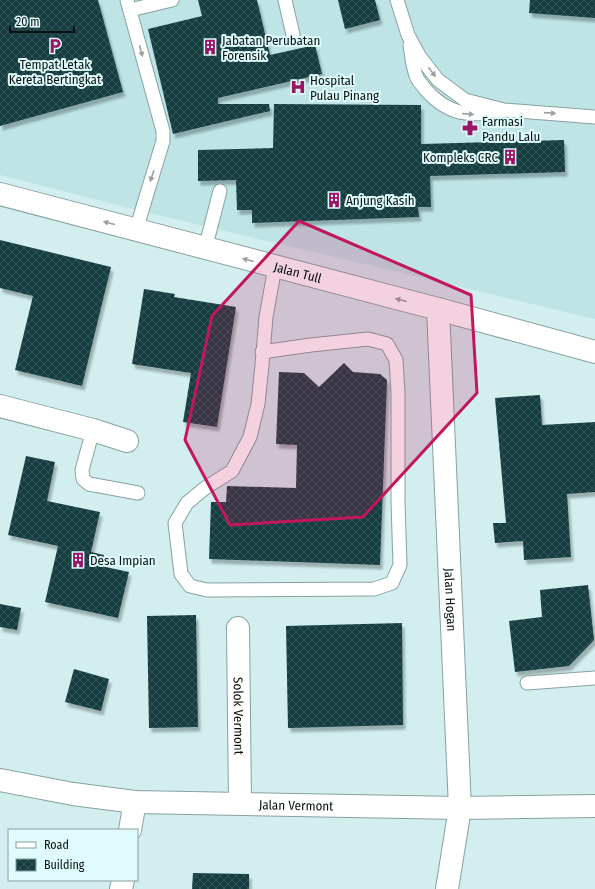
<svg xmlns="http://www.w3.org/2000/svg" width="595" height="889" viewBox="0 0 595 889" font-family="'Fira Sans Condensed',sans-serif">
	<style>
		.built { fill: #bee4e6 }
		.building { fill: url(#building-cross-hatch); filter: url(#shadow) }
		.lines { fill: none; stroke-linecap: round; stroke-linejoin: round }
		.lane-casing { stroke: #87a1a2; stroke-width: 15 }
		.street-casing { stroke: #87a1a2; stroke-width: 24 }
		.lane { stroke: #fff; stroke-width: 13 }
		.street { stroke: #fff; stroke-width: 22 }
		.oneway { fill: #9ca0a1 }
		.marked { fill: #c2185b; fill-opacity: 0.2; stroke: #c2185b; stroke-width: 3; stroke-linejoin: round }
		.labels { text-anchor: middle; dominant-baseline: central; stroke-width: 4; stroke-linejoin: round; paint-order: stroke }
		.poi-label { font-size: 13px; fill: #081213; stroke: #dffbfc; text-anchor: start }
		.street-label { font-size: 13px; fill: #081213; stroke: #dffbfc }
	</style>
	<defs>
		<pattern id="building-cross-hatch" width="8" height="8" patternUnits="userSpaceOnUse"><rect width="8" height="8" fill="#163d40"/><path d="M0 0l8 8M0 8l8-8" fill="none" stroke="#365658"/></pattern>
		<filter id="shadow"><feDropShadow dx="2.5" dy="4.5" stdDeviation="1" flood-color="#0004"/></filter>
	</defs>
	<rect width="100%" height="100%" fill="#d2eeef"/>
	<polygon class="built" points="0,0 595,0 595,319 141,211 0,175"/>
	<g class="building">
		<polygon points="0,0 98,0 123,92 0,126"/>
		<polygon points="198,0 257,0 270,55 315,45 322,74 218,98 218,104 269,104 270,111 173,134 148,29 202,16"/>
		<polygon points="338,0 375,0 380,20 345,29"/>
		<polygon points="530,0 595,0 595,18 529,13"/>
		<polygon points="274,104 421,105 421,144 564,140 565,172 430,176 431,207 418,207 419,217 252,223 252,210 237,210 236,180 198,181 198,150 273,148"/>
		<polygon points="0,240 111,267 82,386 15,370 33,296 0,288"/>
		<polygon points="144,289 175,294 174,297 236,307 217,427 183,422 191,373 132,364"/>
		<polygon points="344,363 353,372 380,374 387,380 380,565 209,559 211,502 226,502 227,486 296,488 297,445 276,444 279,372 304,373 319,387"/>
		<polygon points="540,395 542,425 595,422 595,492 567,494 571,557 524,560 523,541 495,543 493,523 506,523 495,398"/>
		<polygon points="26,456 55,462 47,501 100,512 91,552 104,555 101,566 129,572 118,618 45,602 58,546 8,535"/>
		<polygon points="588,585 594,640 569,666 515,672 509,621 542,617 540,590"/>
		<polygon points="0,604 21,608 17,630 0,627"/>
		<polygon points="196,615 198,727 149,728 147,616"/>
		<polygon points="402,623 403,725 288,728 286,626"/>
		<polygon points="74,669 109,679 101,711 65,702"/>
		<polygon points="193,873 249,874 249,889 192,889"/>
	</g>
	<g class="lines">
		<defs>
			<g id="lane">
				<polyline points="127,0 163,131 163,141 136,230"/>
				<polyline points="285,0 293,35"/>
				<polyline points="397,0 408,35 420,57 438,80 465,100 504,110 595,117"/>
				<polyline points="130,10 172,0"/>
				<path d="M410,45C412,56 412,67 417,78C419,82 423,86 426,90C448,115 470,117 501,111"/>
				<polyline points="205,249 220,191"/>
				<polyline points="262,352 311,345 368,339 387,344 396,360 398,392 398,502 400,565 392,583 374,589 207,590 190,586 181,574 175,523 187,503 205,488 232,471 250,437 258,404 262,365 266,317 275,267"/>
				<polyline points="93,430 82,470 83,479 89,484 138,493"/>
				<polyline points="527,683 595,678"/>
			</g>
			<g id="street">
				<path id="s1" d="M0,194L438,309L595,352"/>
				<path id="s2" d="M438,309L460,808L447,889"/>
				<polyline points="0,406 93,430 127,441"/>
				<path id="s3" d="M238,628L240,803"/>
				<path id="s4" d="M0,780L73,794L135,802L460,808L595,806"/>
				<polyline points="130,830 135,802"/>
				<polyline points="121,889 123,880"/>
			</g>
		</defs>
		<use href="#lane" class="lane-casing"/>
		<use href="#street" class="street-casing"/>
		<use href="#lane" class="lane"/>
		<use href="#street" class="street"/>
	</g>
	<defs><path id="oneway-solid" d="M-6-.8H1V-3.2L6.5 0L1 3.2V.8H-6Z"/></defs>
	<g class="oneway">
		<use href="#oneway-solid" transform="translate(141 51) rotate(75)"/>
		<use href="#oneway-solid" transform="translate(432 72) rotate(53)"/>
		<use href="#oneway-solid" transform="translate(550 113) rotate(4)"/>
		<use href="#oneway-solid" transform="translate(468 114) rotate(5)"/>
		<use href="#oneway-solid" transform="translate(152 176) rotate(108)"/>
		<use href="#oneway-solid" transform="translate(109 223) rotate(-165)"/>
		<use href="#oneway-solid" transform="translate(248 260) rotate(-165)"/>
		<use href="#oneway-solid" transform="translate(401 300) rotate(-165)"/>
	</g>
	<path class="marked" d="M299,221L471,295L477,393L363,517L230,525L185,440L212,316Z"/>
	<defs>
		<symbol id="parking-bare" viewBox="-9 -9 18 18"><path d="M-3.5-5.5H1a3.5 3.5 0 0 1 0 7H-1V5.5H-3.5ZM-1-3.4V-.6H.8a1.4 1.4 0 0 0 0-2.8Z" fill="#9b1567" stroke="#dffbfc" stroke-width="2.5" paint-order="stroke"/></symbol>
		<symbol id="building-bare" viewBox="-9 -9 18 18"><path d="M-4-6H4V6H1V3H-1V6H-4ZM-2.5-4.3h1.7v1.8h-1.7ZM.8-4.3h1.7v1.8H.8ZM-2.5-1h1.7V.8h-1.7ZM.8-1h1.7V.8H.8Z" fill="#9b1567" stroke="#dffbfc" stroke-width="2.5" paint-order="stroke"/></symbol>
		<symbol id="hospital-bare" viewBox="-9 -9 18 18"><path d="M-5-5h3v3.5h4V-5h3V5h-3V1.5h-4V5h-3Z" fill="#9b1567" stroke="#dffbfc" stroke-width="2.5" paint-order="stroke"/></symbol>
		<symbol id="pharmacy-bare" viewBox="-9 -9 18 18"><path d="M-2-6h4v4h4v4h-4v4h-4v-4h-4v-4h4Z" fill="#9b1567" stroke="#dffbfc" stroke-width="2.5" paint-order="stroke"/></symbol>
	</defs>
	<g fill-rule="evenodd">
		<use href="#parking-bare" x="44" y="35" width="22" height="22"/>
		<use href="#building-bare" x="199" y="36" width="22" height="22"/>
		<use href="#hospital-bare" x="287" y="76" width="22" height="22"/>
		<use href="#pharmacy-bare" x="459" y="117" width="22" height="22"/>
		<use href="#building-bare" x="499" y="146" width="22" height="22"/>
		<use href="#building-bare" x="323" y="189" width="22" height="22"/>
		<use href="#building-bare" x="67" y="549" width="22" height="22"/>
	</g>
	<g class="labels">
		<g class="poi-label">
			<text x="222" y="40">Jabatan Perubatan<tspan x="222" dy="15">Forensik</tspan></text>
			<text x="55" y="64" text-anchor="middle">Tempat Letak<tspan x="55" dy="15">Kereta Bertingkat</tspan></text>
			<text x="310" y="80">Hospital<tspan x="310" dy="15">Pulau Pinang</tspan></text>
			<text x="482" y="121">Farmasi<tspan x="482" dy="15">Pandu Lalu</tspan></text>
			<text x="498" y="157" text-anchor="end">Kompleks CRC</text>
			<text x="346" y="200">Anjung Kasih</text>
			<text x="90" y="560">Desa Impian</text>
		</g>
		<g class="street-label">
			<text stroke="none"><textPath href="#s1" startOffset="308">Jalan Tull</textPath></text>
			<text stroke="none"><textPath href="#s2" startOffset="291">Jalan Hogan</textPath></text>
			<text stroke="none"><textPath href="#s3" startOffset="88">Solok Vermont</textPath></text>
			<text stroke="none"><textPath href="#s4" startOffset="298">Jalan Vermont</textPath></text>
		</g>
	</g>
	<rect x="8" y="829" width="130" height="52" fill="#dffbfc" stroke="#899e9f"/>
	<rect x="16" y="842" width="20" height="6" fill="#ffffff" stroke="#899e9f"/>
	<text x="44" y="849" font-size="12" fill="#081213">Road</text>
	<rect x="16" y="859" width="20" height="12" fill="url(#building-cross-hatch)" stroke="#899e9f"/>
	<text x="44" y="869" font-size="12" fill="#081213">Building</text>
	<path d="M10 26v6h64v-6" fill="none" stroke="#081213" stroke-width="2"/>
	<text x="16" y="26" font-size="12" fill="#081213" stroke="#dffbfc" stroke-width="3" paint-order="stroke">20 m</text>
</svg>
